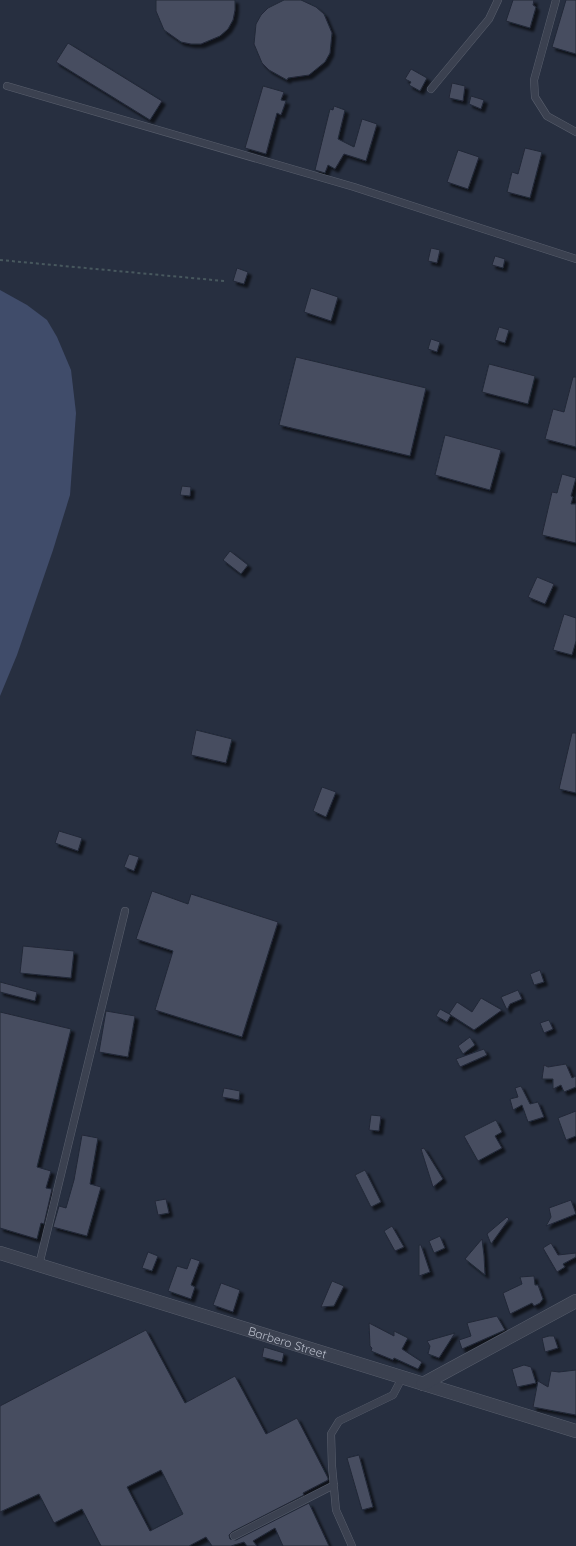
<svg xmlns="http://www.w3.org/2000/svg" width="576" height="1546" viewBox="0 0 576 1546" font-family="Quicksand,sans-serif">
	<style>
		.water { fill: #404c6a }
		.building { fill: #474e61; stroke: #222837; fill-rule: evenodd; filter: url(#shadow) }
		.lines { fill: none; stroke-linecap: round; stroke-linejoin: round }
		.service-casing { stroke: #595f6d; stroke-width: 8 }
		.minor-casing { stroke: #595f6d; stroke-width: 14 }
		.path { stroke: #48585e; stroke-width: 2; stroke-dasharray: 3 3; stroke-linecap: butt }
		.service { stroke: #3b4150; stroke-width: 7 }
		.minor { stroke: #3b4150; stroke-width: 13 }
		.labels { text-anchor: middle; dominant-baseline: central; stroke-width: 3.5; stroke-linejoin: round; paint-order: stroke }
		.street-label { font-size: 12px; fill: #b8bdca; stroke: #202635 }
	</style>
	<defs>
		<filter id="shadow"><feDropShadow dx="3.5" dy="3.5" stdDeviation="1" flood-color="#0009"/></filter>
	</defs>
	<rect width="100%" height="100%" fill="#272f40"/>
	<polygon class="water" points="0,290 27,305 47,320 57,337 71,370 76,413 70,495 53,550 17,655 0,696"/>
	<g class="building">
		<polygon points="156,0 235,0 235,10 233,20 228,29 220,36 201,44 191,44 181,42 164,30 156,11"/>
		<polygon points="284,0 301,0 316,7 324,14 332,33 330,53 325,62 309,75 288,78 287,80 269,70 262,63 254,44 256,24 261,15 268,8"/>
		<polygon points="513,0 534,0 533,5 536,7 530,28 506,21"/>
		<polygon points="566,0 576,0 576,54 552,47"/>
		<polygon points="68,43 162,101 150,120 56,62"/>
		<polygon points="411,69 427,78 420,91 409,85 411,82 405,79"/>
		<polygon points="452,83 465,86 463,101 449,98"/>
		<polygon points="263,86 284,92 281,100 286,101 281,115 277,113 266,154 245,148"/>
		<polygon points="471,96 484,100 481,109 469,104"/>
		<polygon points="334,106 345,110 338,139 354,147 362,119 377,124 366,161 344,154 335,169 328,165 325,173 315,170 330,109 333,110"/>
		<polygon points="525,148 542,152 530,198 507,192 512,172 518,174"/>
		<polygon points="458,150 479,157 468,189 447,182"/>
		<polygon points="431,248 440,250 437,263 428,261"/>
		<polygon points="495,256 505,259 503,268 492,265"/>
		<polygon points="237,268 248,272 244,284 233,281"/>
		<polygon points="311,288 338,297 331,321 304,312"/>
		<polygon points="499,327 509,330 505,343 495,340"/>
		<polygon points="431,339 440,342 437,352 428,349"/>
		<polygon points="296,357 426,388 410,456 279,425"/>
		<polygon points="489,364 535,376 528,404 482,392"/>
		<polygon points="573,377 576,377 576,447 545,439 553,409 564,412"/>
		<polygon points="445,435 501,450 490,490 435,475"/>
		<polygon points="562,474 576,478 571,496 573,497 571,504 576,504 576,543 542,535 552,492 557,493"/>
		<polygon points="182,486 191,487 190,496 180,495"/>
		<polygon points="230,551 248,565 241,574 223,560"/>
		<polygon points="537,577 554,584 545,604 528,597"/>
		<polygon points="564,614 576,618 576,641 572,655 553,650"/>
		<polygon points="196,730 232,739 226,763 191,755"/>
		<polygon points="572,733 576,733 576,793 559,789"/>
		<polygon points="322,787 336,792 326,817 313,811"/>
		<polygon points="59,831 82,838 78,851 55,843"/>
		<polygon points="129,854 139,857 134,871 124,867"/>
		<polygon points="152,891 188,904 191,894 278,922 242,1037 155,1010 173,951 136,939"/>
		<polygon points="23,946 74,951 71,978 20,973"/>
		<polygon points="540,970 544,982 534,985 530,974"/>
		<polygon points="0,982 37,992 35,1001 0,992"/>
		<polygon points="518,990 522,999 510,1004 507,1010 501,997"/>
		<polygon points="481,998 502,1010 474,1030 449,1014 457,1002 472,1012"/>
		<polygon points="440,1009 451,1015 447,1022 436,1016"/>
		<polygon points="106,1011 135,1016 128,1057 99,1052"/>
		<polygon points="0,1012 71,1029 37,1167 51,1171 46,1188 52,1189 44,1224 41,1223 37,1239 0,1228"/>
		<polygon points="549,1020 553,1029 544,1033 540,1023"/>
		<polygon points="470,1037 475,1045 463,1054 458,1046"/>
		<polygon points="484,1049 487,1055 460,1067 456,1059"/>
		<polygon points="566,1064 572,1078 576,1076 576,1087 564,1092 561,1085 553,1089 553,1079 542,1079 544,1065 548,1067"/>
		<polygon points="521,1086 530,1104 538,1102 544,1117 528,1122 522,1105 513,1110 510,1099 518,1097 515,1088"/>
		<polygon points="224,1088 240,1091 239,1100 222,1097"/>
		<polygon points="576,1111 576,1136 566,1140 558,1118"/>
		<polygon points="371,1115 381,1116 379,1131 369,1130"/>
		<polygon points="496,1120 502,1132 495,1136 502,1148 478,1161 464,1136"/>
		<polygon points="82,1135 98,1138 90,1184 101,1187 87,1236 53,1227 59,1206 66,1208 74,1180"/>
		<polygon points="424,1148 443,1179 433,1187 421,1149"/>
		<polygon points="365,1170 381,1202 371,1207 355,1175"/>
		<polygon points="166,1199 169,1213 158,1215 155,1201"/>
		<polygon points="571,1200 576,1214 546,1226 551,1217 549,1208"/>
		<polygon points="507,1217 509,1219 491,1244 487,1234"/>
		<polygon points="392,1226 404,1247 395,1251 384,1231"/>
		<polygon points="440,1236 445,1248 434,1253 429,1241"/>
		<polygon points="482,1239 484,1256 485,1275 465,1259"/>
		<polygon points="551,1243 558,1255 576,1253 576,1257 563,1264 565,1267 557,1272 543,1248"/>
		<polygon points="419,1245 421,1245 430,1272 419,1276"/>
		<polygon points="148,1252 158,1256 152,1271 142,1268"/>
		<polygon points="191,1258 200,1261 191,1285 195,1287 191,1299 168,1291 177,1266 187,1269"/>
		<polygon points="534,1276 535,1285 538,1285 543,1299 540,1303 534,1306 532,1303 510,1314 503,1293 522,1284 520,1277"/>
		<polygon points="332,1281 344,1286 334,1306 321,1307"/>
		<polygon points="221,1283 240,1290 233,1312 213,1305"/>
		<polygon points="497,1316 505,1330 462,1349 459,1340 471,1336 467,1323"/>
		<polygon points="369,1323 394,1336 394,1331 408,1338 402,1349 422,1362 418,1369 394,1358 393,1360 371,1351 372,1348 370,1346"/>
		<path d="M146,1330L185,1403L235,1376L266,1434L297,1418L328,1478V1480L303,1493L304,1495L232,1532L229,1535L230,1539L236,1540L309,1503L329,1546H283L275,1528L253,1541L257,1546H247L244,1542L231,1546H212L206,1537L189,1546H101L82,1509L54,1523L39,1494L0,1512V1406ZM161,1470L183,1514L150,1531L127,1487Z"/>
		<polygon points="455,1333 439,1358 428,1354 430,1346 427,1341"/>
		<polygon points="549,1336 554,1336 558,1348 545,1352 542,1338"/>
		<polygon points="264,1347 284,1353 282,1362 262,1357"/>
		<polygon points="524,1365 531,1367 536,1383 517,1387 512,1369"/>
		<polygon points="576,1370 576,1415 533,1407 538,1381 548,1387 551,1371 559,1372"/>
		<polygon points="359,1455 373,1507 362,1510 347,1458"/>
	</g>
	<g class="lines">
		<defs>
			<g id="service">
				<polyline points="556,0 534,80 535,97 547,116 576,132"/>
				<polyline points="7,86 354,187 576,259"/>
				<polyline points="431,89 489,19 498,0"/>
				<polyline points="39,1265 125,911"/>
				<polyline points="234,1536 334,1485"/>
				<polyline points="352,1546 336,1510 332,1466 331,1434 339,1421 393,1395 403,1376"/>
			</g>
			<g id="minor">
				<path id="s1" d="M0,1253L576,1431"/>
				<polyline points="423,1384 576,1301"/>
			</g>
		</defs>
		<use href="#service" class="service-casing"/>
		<use href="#minor" class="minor-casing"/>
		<polyline class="path" points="0,260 224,281"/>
		<use href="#service" class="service"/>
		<use href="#minor" class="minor"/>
	</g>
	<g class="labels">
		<g class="street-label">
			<text stroke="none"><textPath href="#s1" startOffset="301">Barbero Street</textPath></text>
		</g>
	</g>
</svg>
